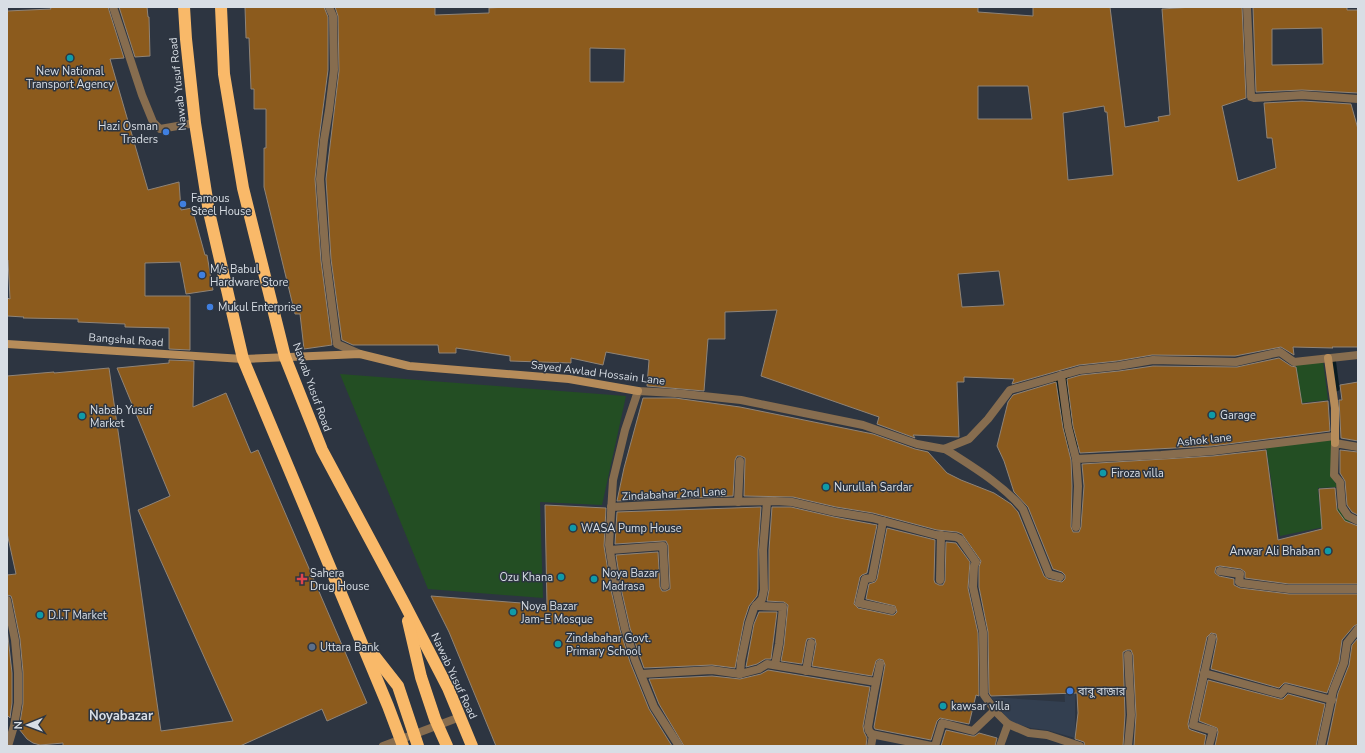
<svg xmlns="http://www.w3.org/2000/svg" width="1365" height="753" viewBox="0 0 1365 753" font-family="'Nunito Sans','Noto Sans Bengali',sans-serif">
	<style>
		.built { fill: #333f50 }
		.green { fill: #234e23 }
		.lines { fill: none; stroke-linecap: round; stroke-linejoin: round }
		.stream { stroke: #0b1c21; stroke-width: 7 }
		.building { fill: #8c5b1d; stroke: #908477; fill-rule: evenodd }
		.street { stroke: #876d4f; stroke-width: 8 }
		.secondary { stroke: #b68c5a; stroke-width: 8 }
		.highway { stroke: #f9b969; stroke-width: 12 }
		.culture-dot { fill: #0f9aa8; stroke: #2d3541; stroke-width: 1.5 }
		.shop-dot { fill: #3f7fe0; stroke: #2d3541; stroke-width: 1.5 }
		.health-dot { fill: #e0444e; stroke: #2d3541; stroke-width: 1.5 }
		.service-dot { fill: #5c6f8a; stroke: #2d3541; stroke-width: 1.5 }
		.labels { text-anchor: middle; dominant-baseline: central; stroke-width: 3; stroke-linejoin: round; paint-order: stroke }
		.poi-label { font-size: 11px; fill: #d8dee5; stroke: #2d3541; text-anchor: start }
		.street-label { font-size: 11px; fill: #d8dee5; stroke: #2d3541 }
		.quarter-label { font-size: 13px; font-weight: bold; fill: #d8dee5; stroke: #2d3541 }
	</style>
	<rect width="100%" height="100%" fill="#2d3541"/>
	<polygon class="built" points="1075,684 1075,738 1047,730 1031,728 1010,722 991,697 1065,702 1064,685"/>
	<g class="green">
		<polygon points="1323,361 1328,400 1300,403 1296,364"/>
		<polygon points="340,374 626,396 602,505 540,502 543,598 428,589"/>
		<polygon points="1332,440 1331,476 1338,487 1318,488 1320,510 1339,508 1353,521 1280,536 1266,447"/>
	</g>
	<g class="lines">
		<g class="stream">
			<polyline points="1332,358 1336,388"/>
			<polyline points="1065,375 1076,444"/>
			<polyline points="1056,377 1063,429 1070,445"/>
		</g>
	</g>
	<g class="building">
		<polygon points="50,7 108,7 124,58 110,59 148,190 179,182 181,210 192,208 205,255 207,255 213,290 186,294 180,262 145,263 145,296 190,296 190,350 169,349 169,328 125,327 125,324 78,322 78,319 23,318 24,317 7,316 7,298 10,299 8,260 7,260 7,11 51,9"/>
		<polygon points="119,7 147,7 148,17 149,17 150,56 135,57"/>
		<polygon points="245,7 324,7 328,17 328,70 319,139 315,179 321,261 332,345 304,349 300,314 295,314 264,187 264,148 266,148 266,109 254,109 254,89 251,89 249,38 246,38"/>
		<path d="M335,7H435V15L489,13V8L507,7H978V12L1033,16V7H1110L1125,127L1159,121L1158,117L1170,115L1162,9L1193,7H1242L1246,98L1222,106L1238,181L1276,168L1272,138H1267L1264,103L1302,101L1351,104L1358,129V347H1332L1333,348L1293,347L1294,355L1281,347L1235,356L1152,355L1117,361L1079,365L1012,384L1014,379L964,377V382H957L959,437L913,435L915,438L877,424L879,417L761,376L777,310L725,312V339H708L704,391L647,386L649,360L606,352L603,365L571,358V363L510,361V356L456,348V353H439L438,345H353L342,340L331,259L326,179L339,71L338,16ZM590,48L625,49L624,82H590ZM978,86H1028L1032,119H978ZM1104,106L1105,112H1107L1113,175L1068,180L1063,113ZM999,271L1004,305L962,307L958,274Z"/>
		<path d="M1253,7H1347V10H1358V93L1302,90L1256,92ZM1322,28L1323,64L1272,65V29Z"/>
		<polygon points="1279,358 1291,366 1296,367 1302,404 1328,401 1330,431 1212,446 1080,453 1073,426 1067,379 1081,375 1119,371 1153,366 1237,367"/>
		<polygon points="169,360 194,361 193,407 226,393 251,453 258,450 367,703 327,721 322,709 240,746 63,746 63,743 40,745 33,743 27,739 19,729 23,704 23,672 20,639 12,599 11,596 7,595 7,575 16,574 7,533 7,376 54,372 54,373 109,368 161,731 233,721 138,510 170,496 117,368 169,363"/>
		<polygon points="1056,382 1063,428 1071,460 1072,486 1071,527 1073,532 1079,532 1081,527 1084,486 1082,464 1213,456 1266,450 1278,540 1322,529 1319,489 1335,488 1337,510 1345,521 1358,526 1358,584 1289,584 1245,578 1245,572 1241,569 1220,566 1216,567 1215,571 1215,573 1219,576 1234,579 1234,585 1240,588 1289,594 1358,594 1358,624 1354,626 1342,640 1339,662 1327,693 1287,683 1284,683 1279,688 1211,669 1217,639 1216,634 1211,633 1207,637 1188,724 1189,729 1191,730 1206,735 1204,746 1134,746 1136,715 1133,655 1131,650 1127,650 1123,652 1123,655 1125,715 1123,746 1085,746 1084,742 1075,739 1078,713 1077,693 991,696 989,693 988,632 979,587 979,567 981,561 962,534 957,532 937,530 873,513 836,507 793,497 744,496 745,461 745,458 741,456 737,456 735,460 733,496 617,501 624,468 643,398 675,398 740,407 873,434 915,449 928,452 947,473 961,480 994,493 1011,504 1018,512 1044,576 1048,579 1062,582 1065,579 1065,575 1062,572 1053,569 1028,507 1014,492 1004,461 997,446 1008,402 1013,395"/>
		<polygon points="1358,382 1358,441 1341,438 1339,400 1342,400 1340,385"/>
		<polygon points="1340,450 1358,452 1358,515 1352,512 1347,505 1345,481 1340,473"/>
		<polygon points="545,505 606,508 604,546 611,590 620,630 630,662 649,709 672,746 496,746 449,632 431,596 547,605"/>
		<polygon points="761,507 758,550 758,589 757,596 749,606 744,621 735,668 712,665 644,668 630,628 621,588 616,555 658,552 660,587 662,591 666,591 670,589 670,586 668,545 666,541 663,541 615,544 617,512"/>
		<polygon points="772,507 791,507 834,517 877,525 867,573 862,575 860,577 854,604 858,608 891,615 894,615 897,612 895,606 866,599 869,584 875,582 877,579 887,528 935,540 934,580 935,583 939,585 943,585 945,581 946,542 956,543 970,562 968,588 978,633 979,696 976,695 969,724 940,718 937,721 931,740 875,729 874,727 885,665 883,660 879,659 876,661 872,676 812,666 816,644 815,639 812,638 807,639 806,642 802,664 781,661 784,645 788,605 784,602 767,601 769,590 769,550"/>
		<polygon points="759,612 777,612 771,659 765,659 757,664 746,667 754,624"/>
		<polygon points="7,628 12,673 12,703 10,718 7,715"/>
		<polygon points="1358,638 1358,746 1327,746 1338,693 1349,665 1352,645"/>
		<polygon points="768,670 870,687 863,726 864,732 867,738 866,746 684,746 659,704 649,679 712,676 740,679 761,674"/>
		<polygon points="1208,680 1280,699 1283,699 1288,694 1325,704 1316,746 1215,746 1218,732 1217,728 1199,721"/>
		<polygon points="946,730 972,736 975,736 979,733 997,738 995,746 941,746"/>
	</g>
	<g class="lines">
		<g class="street">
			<polyline points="113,7 142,95 153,122 160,129 195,123"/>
			<polyline points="329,7 333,16 334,70 329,110 324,140 320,179 326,260 337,344 360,354"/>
			<polyline points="1247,7 1251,97 1254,98 1302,95 1358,99"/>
			<polyline points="1061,375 1068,427 1076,459 1078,486 1076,527"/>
			<polyline points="1358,447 1335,443 1334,475 1340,482 1342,507 1348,516 1358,521"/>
			<path d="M945,449C973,467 1002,484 1023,509L1049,574L1060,577"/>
			<polyline points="1076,459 1161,455 1213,451 1335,436"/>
			<polyline points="738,502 740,461"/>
			<polyline points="611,507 715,502 775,501 792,502 835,512 872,518 936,535 956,537 960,539 976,562 974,566 973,587 983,632 984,695 996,712 1008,724 1029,733 1047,735 1080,746"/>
			<polyline points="883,521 872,578 865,579 859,603 892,610"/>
			<polyline points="610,550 663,546 665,586"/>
			<polyline points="1220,571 1240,574 1239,582 1241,583 1289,589 1358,589"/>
			<polyline points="940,580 941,535"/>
			<polyline points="7,600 15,640 18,673 18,703 14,726 8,746"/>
			<polyline points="756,605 759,606 783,607 779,644 775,665"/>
			<polyline points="1128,655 1131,715 1128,746"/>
			<polyline points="806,671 811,643"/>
			<polyline points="1204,673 1281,694 1286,688 1332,700"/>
			<polyline points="641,674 712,670 740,674 759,669 767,664 876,682"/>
			<polyline points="740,674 741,661 749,623 754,608 762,599 764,590 763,550 767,502"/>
			<polyline points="871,734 931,746"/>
			<polyline points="383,746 460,717"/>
			<polyline points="679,746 654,707 635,660 625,629 616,589 609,545 613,480 625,430 638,391 675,393 741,400 863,425 917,444 944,449 969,439 988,419 1010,390 1080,370 1118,366 1153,360 1236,362 1280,352 1294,362 1358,355"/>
			<polyline points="871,746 873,735 869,731 868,727 874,693 880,664"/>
			<polyline points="935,746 942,723 973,731 995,710"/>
			<polyline points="1000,746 1008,724"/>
			<polyline points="1209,746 1213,731 1193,725 1212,638"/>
			<polyline points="1321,746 1333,691 1344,663 1347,643 1358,629"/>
		</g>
		<g class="secondary">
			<polyline points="7,344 243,359 360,354 409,366 569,379 638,391"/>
			<polyline points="1328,358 1335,408 1335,443"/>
		</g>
		<g class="highway">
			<polyline points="184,7 186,39 195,123 209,212 243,359 388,706 403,746"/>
			<polyline points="221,7 224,74 243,188 285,357 322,450 404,603 448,688 472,746"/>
			<polyline points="408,621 421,677 435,719 447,746"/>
			<polyline points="369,649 398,686 418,746"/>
		</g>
	</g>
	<g class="culture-dot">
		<circle cx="70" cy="58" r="4"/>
		<circle cx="1212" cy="415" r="4"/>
		<circle cx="82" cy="416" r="4"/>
		<circle cx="1103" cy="473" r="4"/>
		<circle cx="826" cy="487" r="4"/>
		<circle cx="573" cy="528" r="4"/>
		<circle cx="1328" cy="551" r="4"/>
		<circle cx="561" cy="577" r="4"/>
		<circle cx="594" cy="579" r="4"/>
		<circle cx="513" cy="612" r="4"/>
		<circle cx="40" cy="615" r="4"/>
		<circle cx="558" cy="644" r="4"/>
		<circle cx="943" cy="706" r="4"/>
	</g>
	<g class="shop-dot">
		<circle cx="166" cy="132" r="4"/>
		<circle cx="183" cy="204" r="4"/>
		<circle cx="202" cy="275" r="4"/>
		<circle cx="210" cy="307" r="4"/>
		<circle cx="1070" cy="691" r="4"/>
	</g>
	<path class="health-dot" d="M300 573h4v4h4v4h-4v4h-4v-4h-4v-4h4z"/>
	<circle class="service-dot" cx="312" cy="647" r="4"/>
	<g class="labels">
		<g class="poi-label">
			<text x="70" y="71" text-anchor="middle">New National<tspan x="70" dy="13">Transport Agency</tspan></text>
			<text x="158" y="126" text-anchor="end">Hazi Osman<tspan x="158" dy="13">Traders</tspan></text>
			<text x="191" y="198">Famous<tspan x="191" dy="13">Steel House</tspan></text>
			<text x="210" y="269">M/s Babul<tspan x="210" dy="13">Hardware Store</tspan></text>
			<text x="218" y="307">Mukul Enterprise</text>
			<text x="90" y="410">Nabab Yusuf<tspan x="90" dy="13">Market</tspan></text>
			<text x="1220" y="415">Garage</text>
			<text x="1111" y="473">Firoza villa</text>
			<text x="834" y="487">Nurullah Sardar</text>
			<text x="581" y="528">WASA Pump House</text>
			<text x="1320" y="551" text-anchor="end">Anwar Ali Bhaban</text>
			<text x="310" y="573">Sahera<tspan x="310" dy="13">Drug House</tspan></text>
			<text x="602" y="573">Noya Bazar<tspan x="602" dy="13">Madrasa</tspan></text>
			<text x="553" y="577" text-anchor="end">Ozu Khana</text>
			<text x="521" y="606">Noya Bazar<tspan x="521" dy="13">Jam-E Mosque</tspan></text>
			<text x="48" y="615">D.I.T Market</text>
			<text x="566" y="638">Zindabahar Govt.<tspan x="566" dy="13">Primary School</tspan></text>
			<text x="320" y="647">Uttara Bank</text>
			<text x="1078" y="691">বাবু বাজার</text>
			<text x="951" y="706">kawsar villa</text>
		</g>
		<g class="street-label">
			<text transform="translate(178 84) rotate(-96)">Nawab Yusuf Road</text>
			<text transform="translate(126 340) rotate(4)">Bangshal Road</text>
			<text transform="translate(598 373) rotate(7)">Sayed Awlad Hossain Lane</text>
			<text transform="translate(312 387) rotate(70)">Nawab Yusuf Road</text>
			<text transform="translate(1204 440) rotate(-6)">Ashok lane</text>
			<text transform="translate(674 494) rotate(-3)">Zindabahar 2nd Lane</text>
			<text transform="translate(454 676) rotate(65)">Nawab Yusuf Road</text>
		</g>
		<g class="quarter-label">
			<text x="121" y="716">Noyabazar</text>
		</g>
	</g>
	<rect width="1365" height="753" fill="none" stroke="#d8dee5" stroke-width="16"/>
	<g transform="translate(28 725) rotate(269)" stroke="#2d3541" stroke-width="3" paint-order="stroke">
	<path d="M0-3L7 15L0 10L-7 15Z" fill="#d8dee5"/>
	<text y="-6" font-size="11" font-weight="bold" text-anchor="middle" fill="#d8dee5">N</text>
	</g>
</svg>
